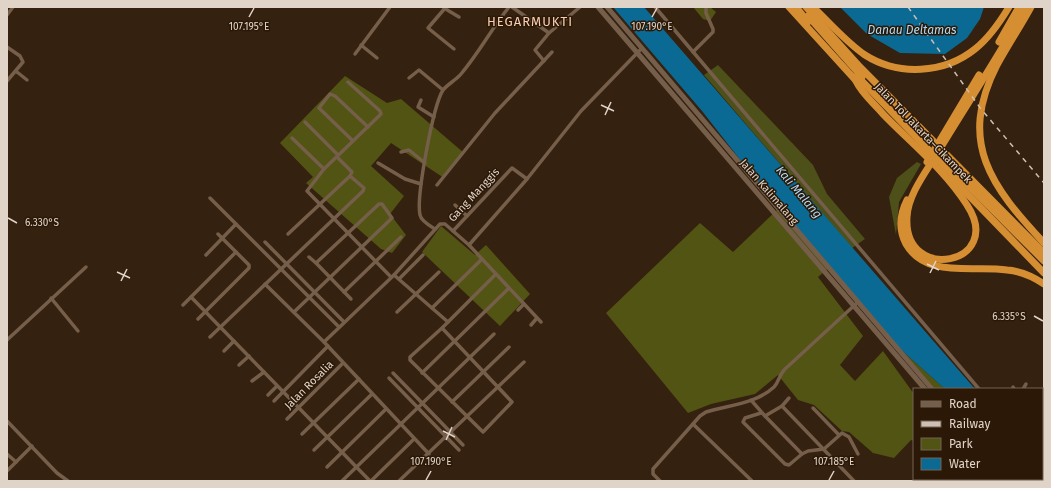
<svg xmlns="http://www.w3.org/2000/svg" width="1051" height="488" viewBox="0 0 1051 488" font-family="'Fira Sans',sans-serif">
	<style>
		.green { fill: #515413 }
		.forest { fill: #4d5019 }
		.water { fill: #0b6a93 }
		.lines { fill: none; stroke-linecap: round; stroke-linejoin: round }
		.minor { stroke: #755e4a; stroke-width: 3.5 }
		.secondary { stroke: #755e4a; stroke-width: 5 }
		.motorway { stroke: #d68e33; stroke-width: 7 }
		.rail { stroke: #cec0b4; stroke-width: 1.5; stroke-dasharray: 5 5; stroke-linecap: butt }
		.ticks { fill: none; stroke: #e0d3c8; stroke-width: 1.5 }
		.labels { text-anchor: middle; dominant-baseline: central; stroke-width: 3; stroke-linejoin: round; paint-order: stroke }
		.street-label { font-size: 11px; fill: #e0d3c8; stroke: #2b1806 }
		.water-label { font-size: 12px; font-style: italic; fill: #addcf8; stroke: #2b1806 }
		.quarter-label { font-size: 13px; letter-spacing: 1px; fill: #f9cfb4; stroke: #2b1806 }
		.ticks-label { font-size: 10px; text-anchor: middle; fill: #e0d3c8; stroke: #2b1806; stroke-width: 3; stroke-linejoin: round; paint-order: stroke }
	</style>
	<rect width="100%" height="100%" fill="#35210f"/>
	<g class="green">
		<polygon points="693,7 710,7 716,12 710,21 703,19"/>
		<polygon points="345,76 387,103 401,99 464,153 444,178 391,143 371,166 404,196 390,214 406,235 392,253 381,249 306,183 313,177 280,143"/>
		<polygon points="778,209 829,268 818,277 863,336 840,365 855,381 883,351 914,394 914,441 911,440 894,458 873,453 849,432 842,431 814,405 798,400 778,375 755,394 711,404 688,413 606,313 700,223 733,252"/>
		<polygon points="441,226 475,255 486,245 530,294 500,326 422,252"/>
		<polygon points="898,347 945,389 932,389"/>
	</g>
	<g class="forest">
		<polygon points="718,65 813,165 827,194 865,239 852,248 704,75"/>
		<polygon points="917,162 921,164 899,202 896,235 889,197 897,178"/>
	</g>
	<g class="water">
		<polygon points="613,7 644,7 975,389 945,389 898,347 778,208 702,111"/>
		<polygon points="840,7 984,7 980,19 967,38 945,54 900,53 867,34"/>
	</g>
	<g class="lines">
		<g class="minor">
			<polyline points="446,7 428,28 454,49"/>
			<polyline points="512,7 549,33 580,7"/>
			<polyline points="655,7 979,389"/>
			<polyline points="444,8 459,17"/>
			<polyline points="7,15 13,7"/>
			<polyline points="361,45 377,58"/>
			<polyline points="7,47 20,56 23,62 7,81"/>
			<polyline points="693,52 713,32 713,29 706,13 706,7"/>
			<polyline points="355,54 390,7"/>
			<polyline points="544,61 535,50 549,33"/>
			<polyline points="17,72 27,80"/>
			<polyline points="409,78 419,70 443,90"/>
			<polyline points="348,82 380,111 381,114 324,169 307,191 391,277"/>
			<polyline points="421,100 418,107 434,117"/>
			<polyline points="305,122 338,155"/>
			<polyline points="292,138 324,169"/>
			<polyline points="353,141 319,108 330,94 335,96 368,127"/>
			<polyline points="401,152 409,150 425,163"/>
			<polyline points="378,163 405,179 421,184"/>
			<polyline points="437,185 495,113 552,52"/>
			<polyline points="210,198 339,327"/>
			<polyline points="455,205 467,216"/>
			<path d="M435,229C430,226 421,221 420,215C416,197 433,106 443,90C448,84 456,80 461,74C479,53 492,28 509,7"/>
			<polyline points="453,231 512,168 527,179"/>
			<polyline points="288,234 350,176 352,172 337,157"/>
			<polyline points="265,242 344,322"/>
			<polyline points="469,245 541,322"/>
			<polyline points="206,255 236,224"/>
			<polyline points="316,263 351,299"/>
			<polyline points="394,275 448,322 442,328 512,402 483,432 410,360 410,357 442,328"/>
			<polyline points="399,279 423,255"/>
			<polyline points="265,284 324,342 429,454"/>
			<polyline points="344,292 401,237"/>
			<polyline points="191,297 370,481"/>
			<polyline points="51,298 78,331"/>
			<polyline points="183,305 236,252"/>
			<polyline points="432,308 482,259"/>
			<polyline points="518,310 524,304"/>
			<polyline points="294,312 392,218 382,204 379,204 316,263 309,257"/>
			<polyline points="397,312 439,272"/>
			<polyline points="198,319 249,268 249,265 218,234"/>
			<polyline points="448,322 496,274"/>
			<polyline points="531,325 537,318"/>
			<polyline points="210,337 363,191 364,188 350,176"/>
			<polyline points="7,340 86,267"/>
			<polyline points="324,342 394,275 440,224 445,224 469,245 527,179 581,111 642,48"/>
			<polyline points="224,351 234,341"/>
			<polyline points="239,365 249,356"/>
			<polyline points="393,373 463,445"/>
			<polyline points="422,373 509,288"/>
			<polyline points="389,378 459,450"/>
			<polyline points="252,381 264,372"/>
			<polyline points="1013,387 1014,389"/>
			<polyline points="1023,389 1026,384"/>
			<polyline points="268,395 277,386"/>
			<polyline points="751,400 765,416 782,406 854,481"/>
			<polyline points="274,401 328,346"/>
			<polyline points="452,402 509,347"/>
			<polyline points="782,406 789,398"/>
			<polyline points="813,408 839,435"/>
			<polyline points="761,413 745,418 743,422 785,464 789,465 802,454"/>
			<polyline points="765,416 802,454 808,451 824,449 842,433 849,437 858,454"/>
			<polyline points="287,419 343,363"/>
			<polyline points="7,421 57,473 68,481"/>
			<polyline points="693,424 752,481"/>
			<polyline points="1042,425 1044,427"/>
			<polyline points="302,434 359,379"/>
			<polyline points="314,450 372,394"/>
			<polyline points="7,454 16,462"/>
			<polyline points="1042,464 1044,467"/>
			<polyline points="327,467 386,409"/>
			<polyline points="7,471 32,446"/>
			<polyline points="342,481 494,334"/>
			<polyline points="371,481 414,439"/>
			<polyline points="399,481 524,362"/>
			<path d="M660,481L653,474V469L700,416L706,412C728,405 756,404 774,387C779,382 779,375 785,369L858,302"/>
		</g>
		<g class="secondary">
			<polyline points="598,7 925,389"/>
			<polyline points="607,7 932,389"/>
			<polyline points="1009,479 1011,481"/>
		</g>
		<g class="motorway">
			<polyline points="789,7 859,84"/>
			<polyline points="796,7 808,22"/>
			<polyline points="806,7 860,67 1044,253"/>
			<path d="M813,7C830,23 846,42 865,55C898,76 944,74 975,49C989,38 1000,22 1009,7"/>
			<path d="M1031,7C1020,27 1008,45 997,65C957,143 992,187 1044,243"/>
			<polyline points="808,16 862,77"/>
			<polyline points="999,42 1019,7"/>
			<polyline points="857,76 957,179"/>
			<path d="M856,81C862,94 874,103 883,114C911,143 945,170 967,205C1006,264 903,285 907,217C908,193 929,168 941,147C969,101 1000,54 1026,7"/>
			<polyline points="927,162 979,75"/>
			<polyline points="955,172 1044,261"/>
			<polyline points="952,178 1044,273"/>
			<path d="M907,200C900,214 898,229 906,244C926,279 973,265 1007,270C1021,271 1032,276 1044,284"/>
		</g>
		<polyline class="rail" points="908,7 981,109 1044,183"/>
	</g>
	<path class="ticks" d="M249,17L254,8M652,17L657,8M601,105L614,111M605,115L611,102M8,218L17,223M927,264L939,270M117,272L130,278M930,273L936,261M121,281L127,269M1034,316L1043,321M443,431L455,437M446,440L452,427M426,480L431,471M829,480L834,471"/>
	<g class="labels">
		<g class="street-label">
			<text transform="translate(923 133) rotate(46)">Jalan Tol Jakarta–Cikampek</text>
			<text transform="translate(769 192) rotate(49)">Jalan Kalimalang</text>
			<text transform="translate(474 195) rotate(-47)">Gang Manggis</text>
			<text transform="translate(309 385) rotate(-45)">Jalan Rosalia</text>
		</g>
		<g class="water-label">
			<text x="912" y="30">Danau Deltamas</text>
			<text transform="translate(799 192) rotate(50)">Kali Malang</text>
		</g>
		<g class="quarter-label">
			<text x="530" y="21">HEGARMUKTI</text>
		</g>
	</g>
	<g class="ticks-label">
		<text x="249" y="30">107.195°E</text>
		<text x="652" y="30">107.190°E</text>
		<text x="42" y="226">6.330°S</text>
		<text x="1009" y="320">6.335°S</text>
		<text x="431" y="465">107.190°E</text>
		<text x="834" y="465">107.185°E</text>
	</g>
	<rect width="1051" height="488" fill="none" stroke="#e0d3c8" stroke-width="16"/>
	<rect x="913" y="388" width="130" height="92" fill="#2b1806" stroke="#736354"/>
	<rect x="921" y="401" width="20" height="6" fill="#755e4a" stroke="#736354"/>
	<text x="949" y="408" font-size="12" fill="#e0d3c8">Road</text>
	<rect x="921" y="421" width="20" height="6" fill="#cec0b4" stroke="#736354"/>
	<text x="949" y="428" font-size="12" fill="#e0d3c8">Railway</text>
	<rect x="921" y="438" width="20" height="12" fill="#515413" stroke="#736354"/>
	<text x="949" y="448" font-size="12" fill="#e0d3c8">Park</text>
	<rect x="921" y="458" width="20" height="12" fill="#0b6a93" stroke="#736354"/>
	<text x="949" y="468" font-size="12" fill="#e0d3c8">Water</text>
</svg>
